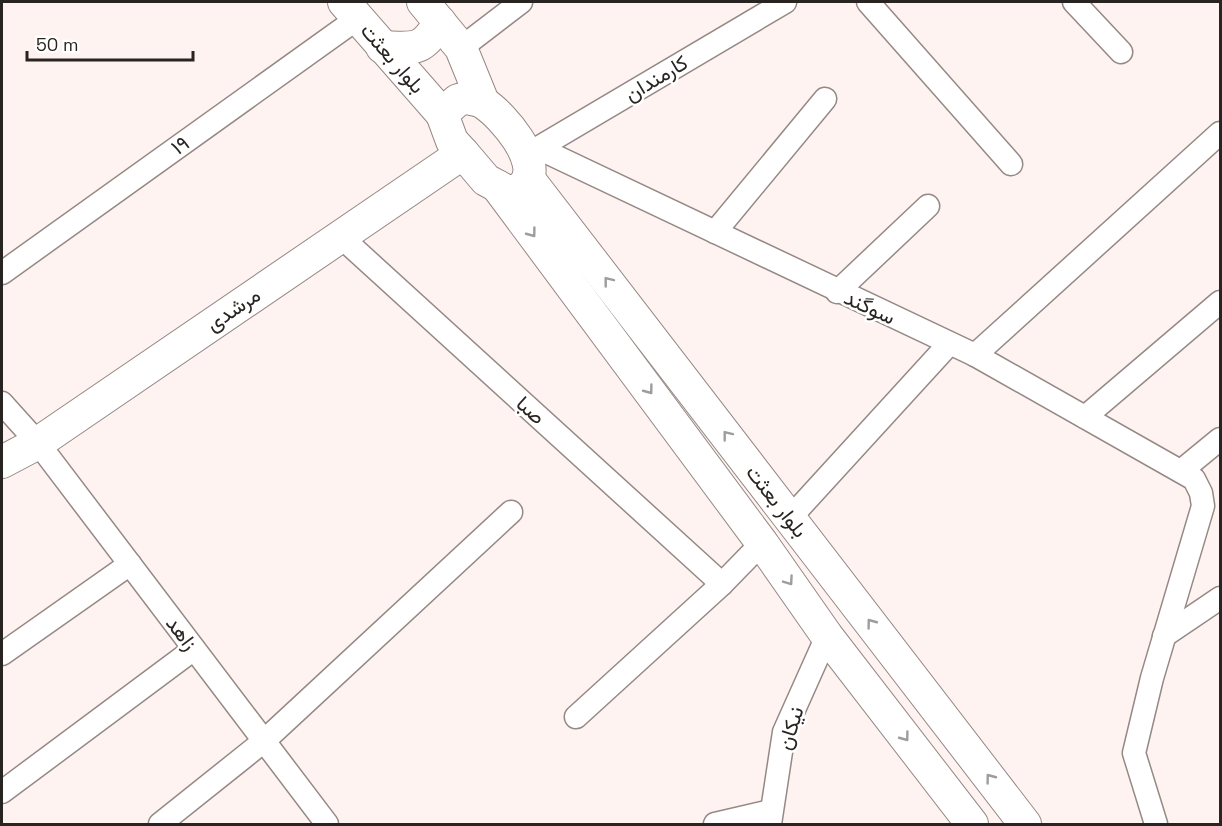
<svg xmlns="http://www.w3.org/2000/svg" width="1222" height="826" viewBox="0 0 1222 826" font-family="'Space Grotesk',Vazirmatn,sans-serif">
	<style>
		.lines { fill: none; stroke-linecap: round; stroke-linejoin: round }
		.street-casing { stroke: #958985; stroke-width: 25 }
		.secondary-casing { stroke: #958985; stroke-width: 34 }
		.street { stroke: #fff; stroke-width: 22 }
		.secondary { stroke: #fff; stroke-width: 32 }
		.oneway { stroke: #9e9c9c }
		.labels { text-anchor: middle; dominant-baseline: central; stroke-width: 5; stroke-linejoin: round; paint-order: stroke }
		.street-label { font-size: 21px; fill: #282422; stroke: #fff }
	</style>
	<rect width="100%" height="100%" fill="#fef3f0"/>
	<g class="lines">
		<defs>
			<g id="street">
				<polyline points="868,2 1011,164"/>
				<polyline points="1074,2 1121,52"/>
				<polyline points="461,48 521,2"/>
				<polyline points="538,148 975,355 1194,479 1201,493 1203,506 1152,678 1134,753 1156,824"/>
				<polyline points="529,156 538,148 785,2"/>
				<polyline points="715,232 825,99"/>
				<polyline points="340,236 722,584"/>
				<polyline points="2,273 358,18"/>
				<polyline points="837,292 928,206"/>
				<polyline points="975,355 1220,133"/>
				<polyline points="2,403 38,443 327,824"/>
				<polyline points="1085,417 1220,302"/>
				<polyline points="1181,471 1220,439"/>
				<polyline points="790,518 949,344"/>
				<polyline points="1164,636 1220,598"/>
				<polyline points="2,654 130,564"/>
				<polyline points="576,717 722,584 762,543"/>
				<polyline points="2,792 194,649"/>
				<polyline points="160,824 264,741 511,512"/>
				<polyline points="715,824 771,811"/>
				<polyline points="770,824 784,732 827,636"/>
			</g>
			<g id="secondary">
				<polyline points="344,2 442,114"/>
				<polyline points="423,2 461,48 483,102"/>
				<path d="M382,47C415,48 422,52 440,22"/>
				<path d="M467,98C472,99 480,100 485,104C503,116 541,160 526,183C523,188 516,190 510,193L486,180L463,153L452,141L442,114L458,100Z"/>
				<polyline points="528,178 1025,824"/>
				<polyline points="497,186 762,543 827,636 972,824"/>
				<polyline points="2,462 38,443 463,153"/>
			</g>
		</defs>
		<use href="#street" class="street-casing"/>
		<use href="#secondary" class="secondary-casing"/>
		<use href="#street" class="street"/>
		<use href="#secondary" class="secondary"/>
	</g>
	<defs><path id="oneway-chevron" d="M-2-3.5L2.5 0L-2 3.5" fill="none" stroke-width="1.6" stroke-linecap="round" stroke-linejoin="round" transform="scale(1.5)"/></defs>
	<g class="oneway">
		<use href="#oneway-chevron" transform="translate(532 233) rotate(53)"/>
		<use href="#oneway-chevron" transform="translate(608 281) rotate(-128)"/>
		<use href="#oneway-chevron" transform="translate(649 390) rotate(53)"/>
		<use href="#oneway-chevron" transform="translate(727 435) rotate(-128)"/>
		<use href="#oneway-chevron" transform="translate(789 581) rotate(55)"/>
		<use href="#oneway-chevron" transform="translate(871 623) rotate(-127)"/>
		<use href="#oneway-chevron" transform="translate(905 737) rotate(53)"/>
		<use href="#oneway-chevron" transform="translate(990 778) rotate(-127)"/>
	</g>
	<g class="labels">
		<g class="street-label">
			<text transform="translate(393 58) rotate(49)">بلوار بعثت</text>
			<text transform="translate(656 78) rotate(-31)">کارمندان</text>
			<text transform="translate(180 145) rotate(-36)">۱۹</text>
			<text transform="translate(870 307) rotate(25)">سوگند</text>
			<text transform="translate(233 309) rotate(-34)">مرشدی</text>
			<text transform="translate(531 410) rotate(42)">صبا</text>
			<text transform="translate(777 501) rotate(52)">بلوار بعثت</text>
			<text transform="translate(182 633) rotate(53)">زاهد</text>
			<text transform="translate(790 728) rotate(-72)">نیکان</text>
		</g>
	</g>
	<rect width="1222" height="826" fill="none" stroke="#282422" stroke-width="6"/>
	<path d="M27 51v9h166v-9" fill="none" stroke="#282422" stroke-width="3"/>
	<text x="36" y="51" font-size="18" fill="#282422" stroke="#ffffff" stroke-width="4.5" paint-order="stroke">50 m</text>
</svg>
